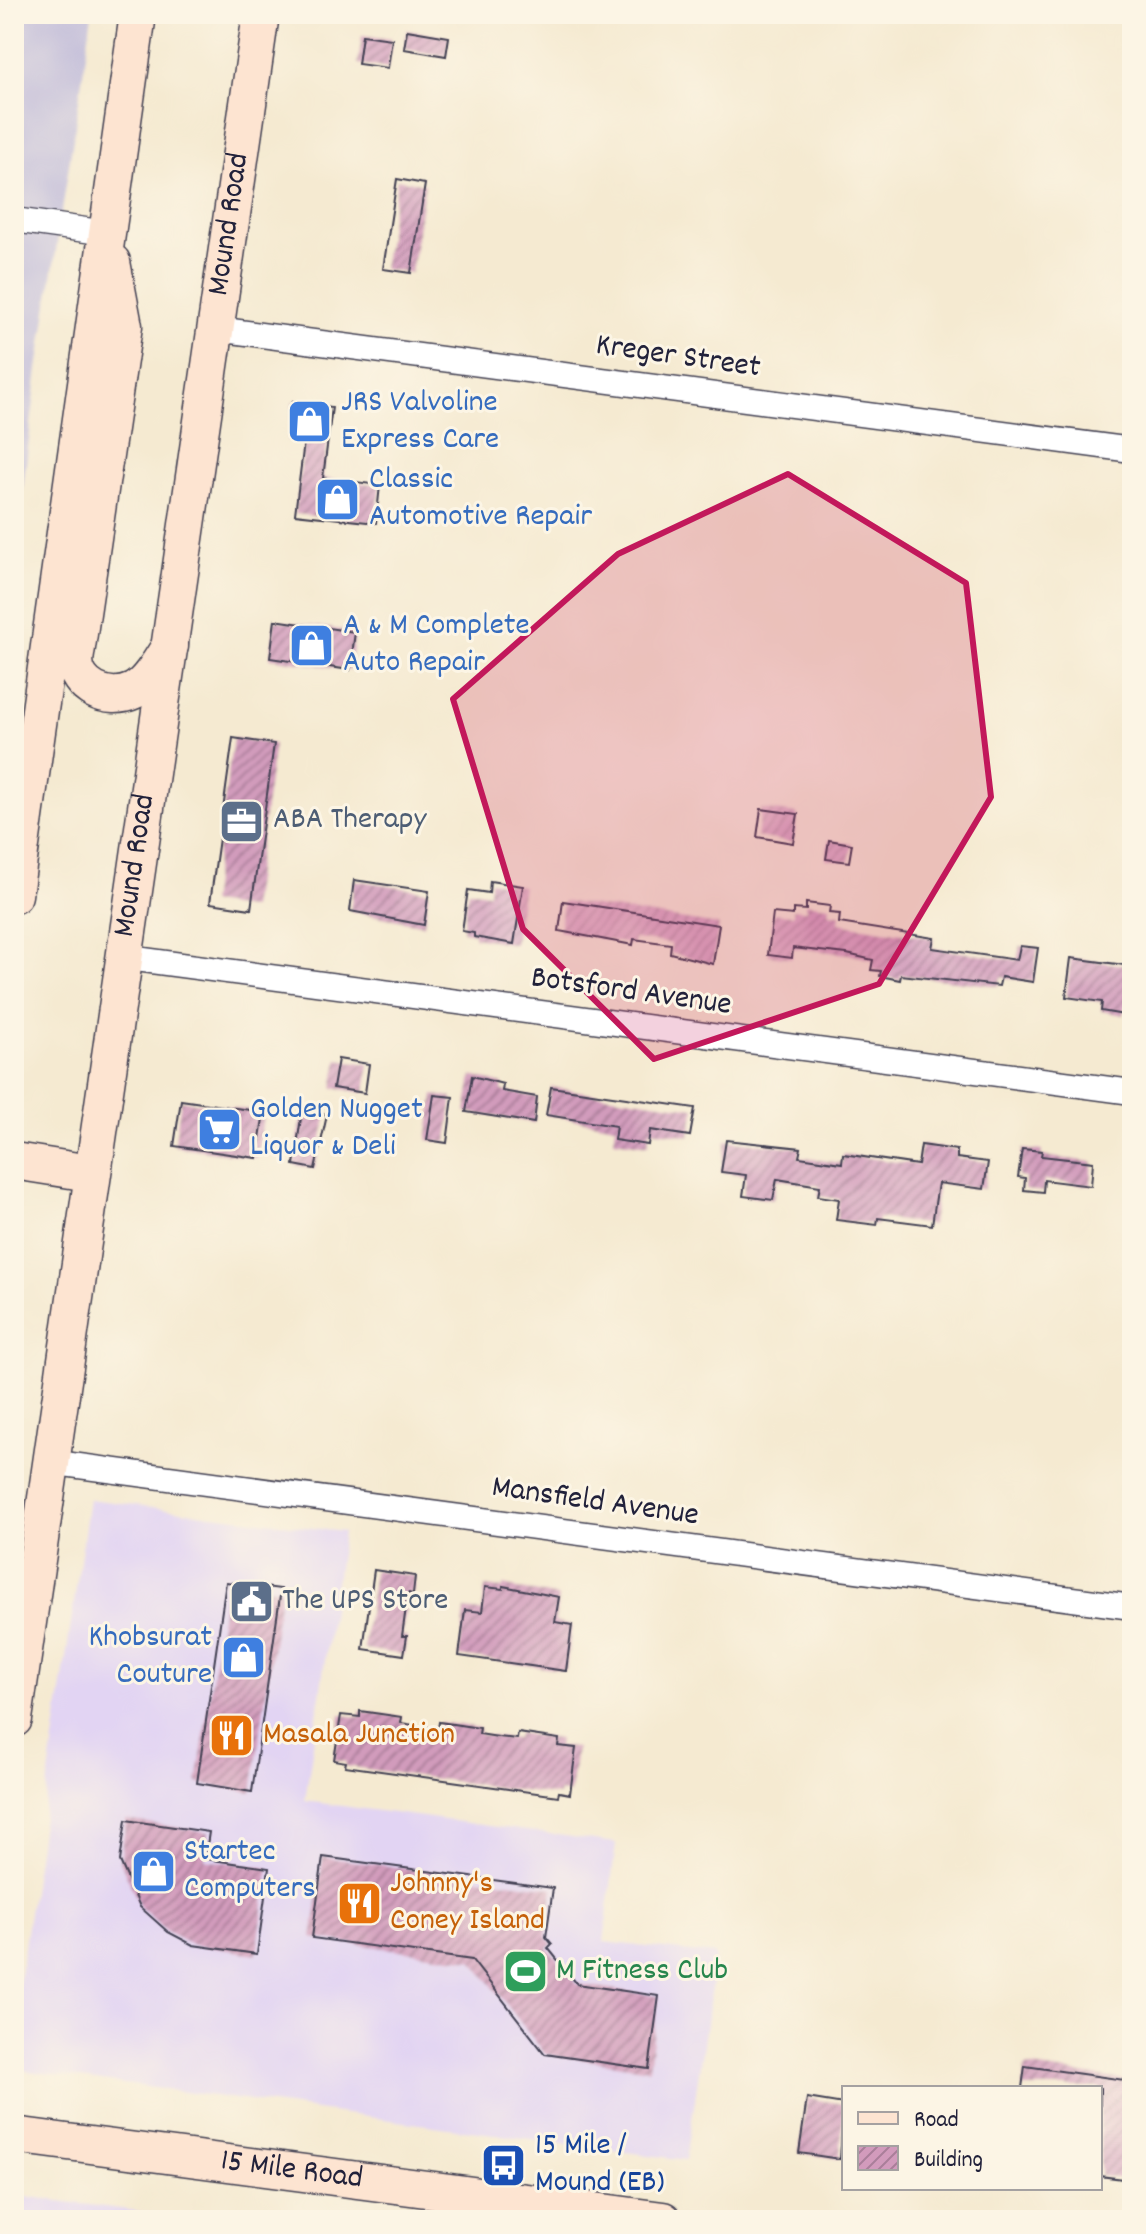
<svg xmlns="http://www.w3.org/2000/svg" width="1146" height="2234" viewBox="0 0 1146 2234" font-family="Dekko,sans-serif">
	<style>
		.built { fill: #e2d4f3 }
		.industrial { fill: #c5c0da }
		.lines { fill: none; stroke-linecap: round; stroke-linejoin: round }
		.stream { stroke: #76aee5; stroke-width: 7 }
		.building { fill: url(#building-hatch) }
		.minor-casing { stroke: #424052; stroke-width: 27 }
		.secondary-casing { stroke: #424052; stroke-width: 39 }
		.minor { stroke: #fff; stroke-width: 24 }
		.secondary { stroke: #fde4d1; stroke-width: 36 }
		.marked { fill: #c2185b; fill-opacity: 0.2; stroke: #c2185b; stroke-width: 6; stroke-linejoin: round }
		.labels { text-anchor: middle; dominant-baseline: central; stroke-width: 6; stroke-linejoin: round; paint-order: stroke }
		.street-label { font-size: 32px; fill: #22223b; stroke: #fcf5e5 }
		.shop-label { font-size: 32px; fill: #366cbe; stroke: #fcf5e5; text-anchor: start }
		.service-label { font-size: 32px; fill: #4e5e75; stroke: #fcf5e5; text-anchor: start }
		.food-label { font-size: 32px; fill: #c56008; stroke: #fcf5e5; text-anchor: start }
		.leisure-label { font-size: 32px; fill: #27864d; stroke: #fcf5e5; text-anchor: start }
		.transit-label { font-size: 32px; fill: #164399; stroke: #fcf5e5; text-anchor: start }
	</style>
	<defs>
		<pattern id="building-hatch" width="6" height="6" patternUnits="userSpaceOnUse" patternTransform="scale(2)"><rect width="6" height="6" fill="#d29bbc"/><path d="M-1 1l2-2M0 6l6-6M5 7l2-2" fill="none" stroke="#aa7e9a"/></pattern>
	</defs>
	<rect width="100%" height="100%" fill="#fcf5e5"/>
	<filter id="ink" filterUnits="userSpaceOnUse"><feTurbulence type="fractalNoise" baseFrequency=".0125" numOctaves="2"/><feDisplacementMap in="SourceGraphic" scale="16" xChannelSelector="R" yChannelSelector="G"/><feConvolveMatrix kernelMatrix="1 2 1 2 8 2 1 2 1" color-interpolation-filters="sRGB"/></filter>
	<filter id="wash" filterUnits="userSpaceOnUse"><feTurbulence type="fractalNoise" baseFrequency=".006" numOctaves="4" result="noise"/><feDisplacementMap in="SourceGraphic" scale="32" xChannelSelector="R" yChannelSelector="G"/><feGaussianBlur stdDeviation="1.8" result="paint"/><feColorMatrix in="noise" values="0 0 0 0 0 0 0 0 0 0 0 0 0 0 0 0 0 1.4 0 .05"/><feComposite in="paint" operator="in"/></filter>
	<g filter="url(#wash)">
		<rect width="100%" height="100%" fill="#f5ead1"/>
		<g class="built">
			<polygon points="89,1499 343,1532 305,1801 616,1843 604,1942 716,1955 686,2160 14,2069 14,2016"/>
			<polygon points="14,2195 203,2220 14,2220"/>
		</g>
		<polygon class="industrial" points="14,14 92,14 38,369 14,558"/>
		<g class="lines">
			<polyline class="stream" points="1117,14 1132,17"/>
		</g>
		<g id="blocks">
			<g class="building">
				<polygon points="407,30 449,37 446,56 404,49"/>
				<polygon points="362,35 392,39 388,68 358,64"/>
				<polygon points="397,179 425,184 411,273 383,269"/>
				<polygon points="293,401 332,407 323,478 380,485 376,523 295,514 304,442 288,440"/>
				<polygon points="275,620 355,632 350,670 270,658"/>
				<polygon points="233,738 274,744 251,909 210,903"/>
				<polygon points="761,809 798,814 793,843 757,837"/>
				<polygon points="829,840 852,844 849,862 826,859"/>
				<polygon points="354,880 429,891 424,925 350,911"/>
				<polygon points="490,881 523,886 514,944 474,937 474,933 462,931 468,890 489,893"/>
				<polygon points="563,901 719,925 713,964 670,953 671,944 634,939 633,945 559,931"/>
				<polygon points="806,903 830,906 829,913 840,914 839,923 934,938 932,948 1017,960 1020,946 1038,948 1033,982 1001,977 999,986 901,975 900,980 880,976 881,971 871,970 873,960 847,954 793,948 792,958 768,955 773,913 793,915 793,909 806,910"/>
				<polygon points="1071,958 1132,966 1132,1006 1125,1005 1124,1015 1101,1011 1102,1002 1066,997"/>
				<polygon points="338,1059 369,1064 365,1093 333,1088"/>
				<polygon points="472,1076 503,1084 502,1091 537,1097 534,1123 466,1112"/>
				<polygon points="551,1087 695,1108 690,1136 650,1130 648,1145 614,1140 616,1126 546,1115"/>
				<polygon points="434,1095 453,1097 447,1143 427,1140"/>
				<polygon points="181,1100 264,1112 257,1158 174,1146"/>
				<polygon points="302,1111 327,1115 315,1169 294,1165"/>
				<polygon points="726,1140 801,1148 799,1157 842,1163 843,1154 918,1165 921,1145 957,1150 957,1158 988,1162 984,1189 938,1183 932,1225 878,1218 877,1225 836,1220 839,1199 818,1196 820,1186 777,1179 773,1200 743,1196 746,1175 721,1172"/>
				<polygon points="1022,1149 1042,1151 1041,1156 1093,1162 1091,1186 1044,1180 1043,1192 1024,1190 1025,1178 1018,1177"/>
				<polygon points="374,1570 415,1576 413,1594 408,1593 402,1636 407,1636 404,1655 363,1649"/>
				<polygon points="226,1582 281,1589 252,1792 197,1783"/>
				<polygon points="503,1586 559,1597 555,1622 572,1625 566,1671 459,1656 465,1610 482,1612 485,1587 503,1589"/>
				<polygon points="360,1711 402,1717 401,1723 438,1729 439,1722 480,1728 479,1734 498,1737 517,1739 518,1733 559,1739 558,1746 576,1748 570,1794 559,1792 558,1796 345,1766 346,1762 334,1760 341,1715 360,1717"/>
				<polygon points="126,1820 209,1832 205,1859 269,1868 257,1954 193,1945 168,1932 140,1907 120,1861"/>
				<polygon points="323,1857 553,1888 546,1937 552,1944 548,1948 577,1984 659,1996 649,2069 545,2054 472,1960 312,1938"/>
				<polygon points="1025,2066 1132,2081 1132,2180 1100,2176 1100,2088 1022,2088"/>
				<polygon points="807,2098 844,2104 840,2159 799,2153"/>
			</g>
		</g>
	</g>
	<g filter="url(#ink)">
		<use href="#blocks" fill-opacity="0" stroke="#424052" stroke-width="2"/>
		<g class="lines">
			<defs>
				<g id="minor">
					<polyline points="14,220 107,233"/>
					<polyline points="216,329 1132,450"/>
					<polyline points="121,957 1132,1092"/>
					<polyline points="49,1462 1132,1607"/>
				</g>
				<g id="secondary">
					<path d="M112,262L124,326L75,661C76,687 107,703 133,691C149,683 160,661 170,646"/>
					<polyline points="14,895 138,14"/>
					<polyline points="14,1161 90,1173"/>
					<path id="s1" d="M14,1719C93,1150 178,582 261,14"/>
					<path id="s2" d="M14,2135L663,2220"/>
				</g>
			</defs>
			<use href="#minor" class="minor-casing"/>
			<use href="#secondary" class="secondary-casing"/>
			<use href="#minor" class="minor"/>
			<use href="#secondary" class="secondary"/>
		</g>
	</g>
	<path class="marked" d="M788,474L966,583L991,797L879,984L654,1059L523,929L453,699L618,554Z"/>
	<defs>
		<symbol id="shop-square" viewBox="-11 -11 22 22"><rect x="-9" y="-9" width="18" height="18" rx="4" fill="#3f7fe0" stroke="#fcf5e5"/><path d="M-5-2.5h2.3a2.7 3.5 0 0 1 5.4 0H5L5.5 6h-11ZM-1.5-2.5h3a1.5 2.3 0 0 0-3 0Z" fill="#fff"/></symbol>
		<symbol id="office-square" viewBox="-11 -11 22 22"><rect x="-9" y="-9" width="18" height="18" rx="4" fill="#5c6f8a" stroke="#fcf5e5"/><path d="M-6-3h4V-5.5h4V-3h4V5H-6ZM-1-4.5V-3h2v-1.5ZM-6 0V1H6V0Z" fill="#fff"/></symbol>
		<symbol id="supermarket-square" viewBox="-11 -11 22 22"><rect x="-9" y="-9" width="18" height="18" rx="4" fill="#3f7fe0" stroke="#fcf5e5"/><path d="M-6-5.5h2.5l.6 2H6L4.5 2H-2.5L-4.4-4H-6ZM-1.5 3.2a1.3 1.3 0 1 0 .1 0ZM3 3.2a1.3 1.3 0 1 0 .1 0Z" fill="#fff"/></symbol>
		<symbol id="civic-square" viewBox="-11 -11 22 22"><rect x="-9" y="-9" width="18" height="18" rx="4" fill="#5c6f8a" stroke="#fcf5e5"/><path d="M-.6-6.5H3V-4.5H.6V-3L4-1V1h2V6H-6V1h2V-1L-.6-3ZM-1.2 2.5V6h2.4V2.5Z" fill="#fff"/></symbol>
		<symbol id="restaurant-square" viewBox="-11 -11 22 22"><rect x="-9" y="-9" width="18" height="18" rx="4" fill="#e8710a" stroke="#fcf5e5"/><path d="M-5-6h1v4h1v-4h1v4h1v-4h1v5L-1.5 .5V6h-2V.5L-5-1ZM5-6V6H3V1.5H1.5Q1.5-4 5-6Z" fill="#fff"/></symbol>
		<symbol id="stadium-square" viewBox="-11 -11 22 22"><rect x="-9" y="-9" width="18" height="18" rx="4" fill="#2e9e5b" stroke="#fcf5e5"/><path d="M0-5a6.5 5 0 1 0 0 10a6.5 5 0 1 0 0-10ZM-3.5-1.8h7v3.6h-7Z" fill="#fff"/></symbol>
		<symbol id="bus-square" viewBox="-11 -11 22 22"><rect x="-9" y="-9" width="18" height="18" rx="4" fill="#1a4fb4" stroke="#fcf5e5"/><path d="M-5-6H5V4H4V6H2V4H-2V6H-4V4H-5ZM-3.5-4V0h7V-4ZM-3.5 1.2v1.5H-2V1.2ZM2 1.2v1.5H3.5V1.2Z" fill="#fff"/></symbol>
	</defs>
	<g fill-rule="evenodd">
		<use href="#shop-square" x="284" y="396" width="51" height="51"/>
		<use href="#shop-square" x="312" y="474" width="51" height="51"/>
		<use href="#shop-square" x="286" y="620" width="51" height="51"/>
		<use href="#office-square" x="216" y="796" width="51" height="51"/>
		<use href="#supermarket-square" x="194" y="1104" width="51" height="51"/>
		<use href="#civic-square" x="226" y="1576" width="51" height="51"/>
		<use href="#shop-square" x="218" y="1632" width="51" height="51"/>
		<use href="#restaurant-square" x="206" y="1710" width="51" height="51"/>
		<use href="#shop-square" x="128" y="1846" width="51" height="51"/>
		<use href="#restaurant-square" x="334" y="1878" width="51" height="51"/>
		<use href="#stadium-square" x="500" y="1946" width="51" height="51"/>
		<use href="#bus-square" x="478" y="2140" width="51" height="51"/>
	</g>
	<g class="labels">
		<g class="street-label">
			<text stroke="none"><textPath href="#s1" startOffset="1510">Mound Road</textPath></text>
			<text transform="translate(678 358) rotate(8)">Kreger Street</text>
			<text stroke="none"><textPath href="#s1" startOffset="862">Mound Road</textPath></text>
			<text transform="translate(631 993) rotate(8)">Botsford Avenue</text>
			<text transform="translate(595 1503) rotate(8)">Mansfield Avenue</text>
			<text stroke="none"><textPath href="#s2" startOffset="280">15 Mile Road</textPath></text>
		</g>
		<g class="shop-label">
			<text x="341" y="404">JRS Valvoline<tspan x="341" dy="37">Express Care</tspan></text>
			<text x="369" y="481">Classic<tspan x="369" dy="37">Automotive Repair</tspan></text>
			<text x="343" y="627">A &amp; M Complete<tspan x="343" dy="37">Auto Repair</tspan></text>
			<text x="250" y="1111">Golden Nugget<tspan x="250" dy="37">Liquor &amp; Deli</tspan></text>
			<text x="212" y="1639" text-anchor="end">Khobsurat<tspan x="212" dy="37">Couture</tspan></text>
			<text x="184" y="1853">Startec<tspan x="184" dy="37">Computers</tspan></text>
		</g>
		<g class="service-label">
			<text x="273" y="821">ABA Therapy</text>
			<text x="282" y="1602">The UPS Store</text>
		</g>
		<g class="food-label">
			<text x="263" y="1736">Masala Junction</text>
			<text x="390" y="1885">Johnny's<tspan x="390" dy="37">Coney Island</tspan></text>
		</g>
		<g class="leisure-label">
			<text x="556" y="1972">M Fitness Club</text>
		</g>
		<g class="transit-label">
			<text x="535" y="2147">15 Mile /<tspan x="535" dy="37">Mound (EB)</tspan></text>
		</g>
	</g>
	<rect width="1146" height="2234" fill="none" stroke="#fcf5e5" stroke-width="48"/>
	<rect x="842" y="2086" width="260" height="104" fill="#fcf5e5" stroke="#a5a1a1" stroke-width="2"/>
	<rect x="858" y="2112" width="40" height="12" fill="#fde4d1" stroke="#a5a1a1" stroke-width="2"/>
	<text x="914" y="2126" font-size="24" fill="#22223b">Road</text>
	<rect x="858" y="2146" width="40" height="24" fill="url(#building-hatch)" stroke="#a5a1a1" stroke-width="2"/>
	<text x="914" y="2166" font-size="24" fill="#22223b">Building</text>
</svg>
